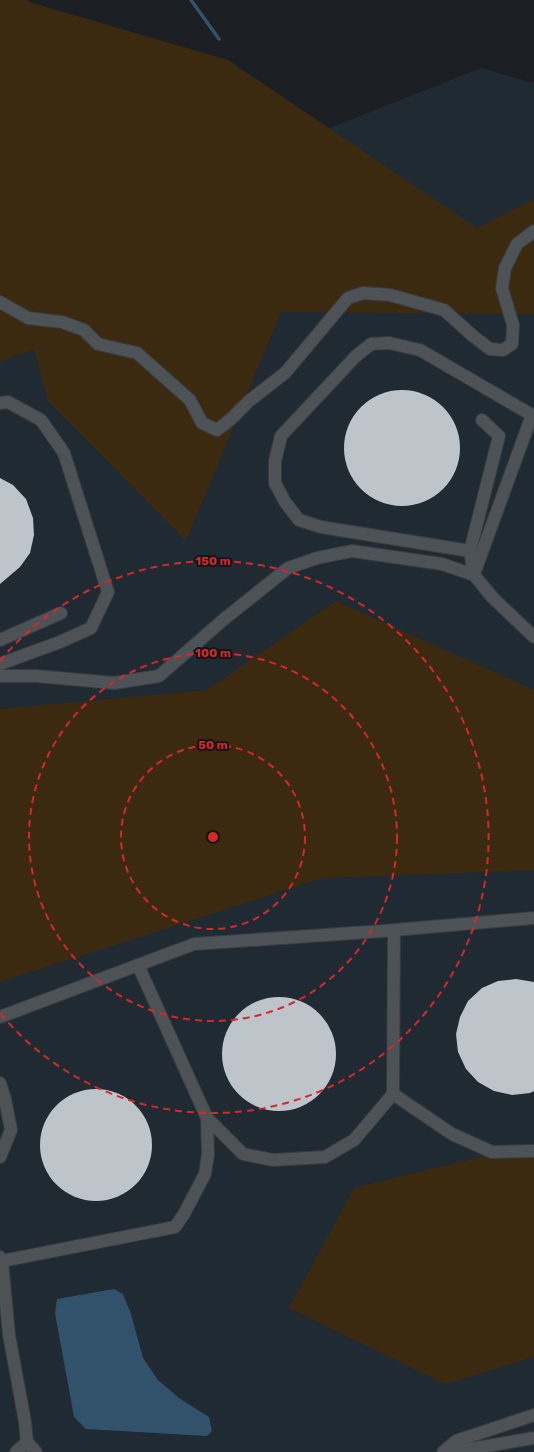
<svg xmlns="http://www.w3.org/2000/svg" width="534" height="1452" viewBox="0 0 534 1452" font-family="Rubik,sans-serif">
	<style>
		.built { fill: #202a32 }
		.green { fill: #3b2a10 }
		.water { fill: #32516b }
		.lines { fill: none; stroke-linecap: round; stroke-linejoin: round }
		.stream { stroke: #32516b; stroke-width: 3.5 }
		.building { fill: #bec5ca }
		.minor-casing { stroke: #393c40; stroke-width: 14 }
		.minor { stroke: #4d5257; stroke-width: 12 }
		.ring { fill: none; stroke: #d62828; stroke-width: 2; stroke-dasharray: 7 5 }
		.centre { fill: #d62828; stroke: #12161a; stroke-width: 2 }
		.ring-label { font-size: 12px; text-anchor: middle; font-weight: bold; fill: #d62828; stroke: #12161a; stroke-width: 4; stroke-linejoin: round; paint-order: stroke }
	</style>
	<rect width="100%" height="100%" fill="#1b1f23"/>
	<polygon class="built" points="481,68 534,83 534,1452 0,1452 0,112 153,198"/>
	<g class="green">
		<polygon points="0,0 28,0 29,2 228,60 477,228 534,199 534,314 281,312 186,541 48,401 34,349 0,362"/>
		<polygon points="336,601 534,690 534,870 323,878 0,982 0,709 207,690"/>
		<polygon points="534,1144 534,1357 445,1384 289,1308 354,1188"/>
	</g>
	<polygon class="water" points="114,1289 123,1294 131,1314 143,1358 158,1380 179,1398 209,1417 212,1431 207,1436 86,1429 74,1417 55,1313 57,1299"/>
	<g class="lines">
		<polyline class="stream" points="191,0 219,39"/>
	</g>
	<g class="building">
		<circle cx="402" cy="448" r="58"/>
		<polygon points="0,478 13,485 26,499 33,518 34,535 30,553 20,567 0,584"/>
		<polygon points="516,979 534,982 534,1091 530,1093 512,1095 494,1091 478,1082 466,1069 458,1052 456,1034 460,1017 468,1001 482,988 498,981"/>
		<circle cx="279" cy="1054" r="57"/>
		<circle cx="96" cy="1145" r="56"/>
	</g>
	<g class="lines">
		<defs>
			<g id="minor">
				<polyline points="0,302 28,318 62,322 84,330 98,344 137,353 190,400 202,423 217,430 231,419 249,401 285,373 348,298 363,293 390,295 444,310 473,336 490,349 503,350 512,344 513,325 502,288 505,268 517,244 534,231"/>
				<polyline points="0,403 8,402 41,420 64,453 108,592 91,628 60,642 0,664"/>
				<polyline points="470,551 499,436 482,420"/>
				<polyline points="474,574 532,415 534,416"/>
				<polyline points="474,575 470,551 321,527 299,520 285,502 275,483 275,461 281,436 356,356 371,344 389,343 420,350 532,415"/>
				<polyline points="0,640 61,613"/>
				<polyline points="0,676 36,676 114,683 159,676 223,620 288,568 317,558 352,551 442,564 474,575 493,598 534,637"/>
				<polyline points="0,1017 194,944 383,931 534,918"/>
				<polyline points="0,1083 5,1099 11,1130 0,1157"/>
				<polyline points="393,1094 452,1134 492,1152 534,1151"/>
				<polyline points="207,1118 243,1154 273,1160 325,1157 354,1140 393,1094 394,931"/>
				<polyline points="0,1257 2,1261 9,1335 25,1422 27,1442 16,1452"/>
				<polyline points="2,1261 175,1227 184,1214 205,1174 208,1154 207,1118 138,965"/>
				<polyline points="27,1442 36,1452"/>
				<polyline points="443,1452 456,1441 534,1415"/>
				<polyline points="452,1452 534,1438"/>
			</g>
		</defs>
		<use href="#minor" class="minor-casing"/>
		<use href="#minor" class="minor"/>
	</g>
	<g class="ring">
		<circle cx="213" cy="837" r="92"/>
		<circle cx="213" cy="837" r="184"/>
		<path d="M0 661A276 276 0 1 1 0 1013"/>
	</g>
	<circle cx="213" cy="837" r="6" class="centre"/>
	<g class="ring-label">
		<text x="213" y="565">150 m</text>
		<text x="213" y="657">100 m</text>
		<text x="213" y="749">50 m</text>
	</g>
</svg>
